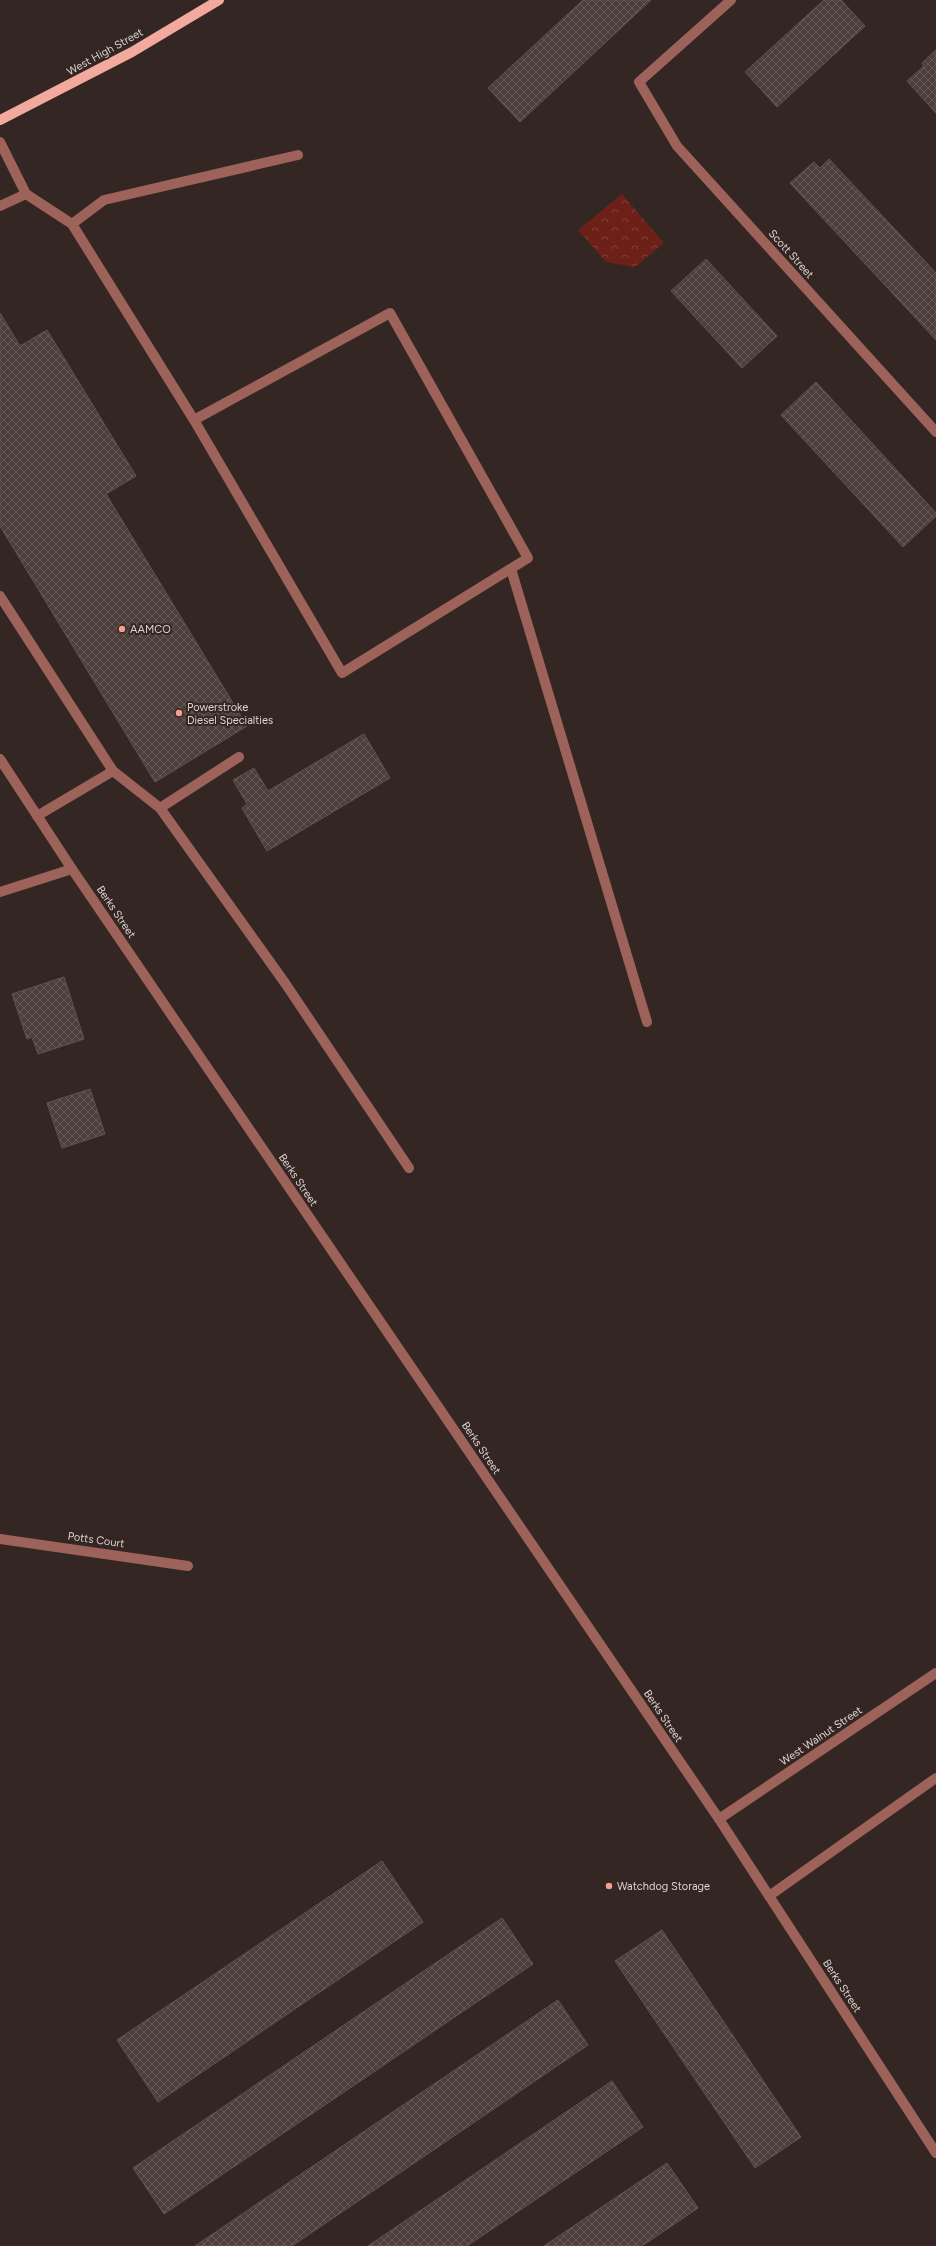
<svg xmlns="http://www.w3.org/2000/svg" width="936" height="2246" viewBox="0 0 936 2246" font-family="Figtree,sans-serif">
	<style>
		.park { fill: url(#park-crowns) }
		.building { fill: url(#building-cross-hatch); stroke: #635350 }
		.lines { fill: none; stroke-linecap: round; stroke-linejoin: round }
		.minor { stroke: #9d6259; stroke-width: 10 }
		.major { stroke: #f3aa9e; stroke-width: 10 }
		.poi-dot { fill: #f59d8e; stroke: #342623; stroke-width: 1.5 }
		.labels { text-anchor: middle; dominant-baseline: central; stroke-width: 4; stroke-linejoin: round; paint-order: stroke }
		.street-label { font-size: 11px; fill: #ddd3d1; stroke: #342623 }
		.poi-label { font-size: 11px; fill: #ddd3d1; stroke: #342623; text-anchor: start }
	</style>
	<defs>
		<pattern id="park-crowns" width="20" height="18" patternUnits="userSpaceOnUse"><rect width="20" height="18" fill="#6c2017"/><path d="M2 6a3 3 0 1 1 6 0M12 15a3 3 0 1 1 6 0" fill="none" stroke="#814038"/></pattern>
		<pattern id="building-cross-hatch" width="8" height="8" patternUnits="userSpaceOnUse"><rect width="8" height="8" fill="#4d3e3b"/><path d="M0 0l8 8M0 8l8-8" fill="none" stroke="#665956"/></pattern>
	</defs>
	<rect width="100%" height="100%" fill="#342623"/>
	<polygon class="park" points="622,194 664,243 635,267 606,262 578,230"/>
	<g class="building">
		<polygon points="583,0 651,0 520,122 488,88"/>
		<polygon points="824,0 841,0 865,26 777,107 745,72"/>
		<polygon points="936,50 936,113 907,81 924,66 922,63"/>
		<polygon points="829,159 936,273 936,340 790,183 814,162 820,168"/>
		<polygon points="706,259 777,336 742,368 671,291"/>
		<polygon points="0,313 20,346 47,330 136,476 106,494 247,726 155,782 0,526"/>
		<polygon points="816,382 936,513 936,516 903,547 781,415"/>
		<polygon points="364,734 390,778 267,851 242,808 247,804 233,780 254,768 268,791"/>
		<polygon points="64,977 84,1039 38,1054 32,1037 27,1039 12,994"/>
		<polygon points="90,1089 105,1134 62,1148 47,1103"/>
		<polygon points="382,1861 423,1922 158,2102 117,2040"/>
		<polygon points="502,1918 533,1964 164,2214 133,2168"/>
		<polygon points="662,1930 801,2137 755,2168 615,1961"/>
		<polygon points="558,2000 588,2045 292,2246 195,2246"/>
		<polygon points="612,2081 643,2127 467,2246 368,2246"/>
		<polygon points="667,2163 698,2208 642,2246 544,2246"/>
	</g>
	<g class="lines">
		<g class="minor">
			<polyline points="731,0 639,82 677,146 936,432"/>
			<polyline points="0,142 26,194 0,206"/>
			<polyline points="26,194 72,224 194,420 342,673 528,558 390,313 194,420"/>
			<polyline points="72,224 104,200 298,155"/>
			<polyline points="511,569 647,1022"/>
			<polyline points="0,596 113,771 37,816"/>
			<polyline points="0,759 72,869 719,1819 936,2153"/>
			<polyline points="113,771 160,808 285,983 409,1168"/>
			<polyline points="160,808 239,757"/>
			<polyline points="0,892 72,869"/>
			<polyline points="0,1539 188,1566"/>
			<polyline points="719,1819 936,1673"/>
			<polyline points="769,1896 936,1778"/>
		</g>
		<polyline class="major" points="0,120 132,52 219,0"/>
	</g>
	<g class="poi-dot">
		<circle cx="122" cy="629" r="4"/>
		<circle cx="179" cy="713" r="4"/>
		<circle cx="609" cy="1886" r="4"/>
	</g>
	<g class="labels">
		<g class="street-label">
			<text transform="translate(105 52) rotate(-29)">West High Street</text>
			<text transform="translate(791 254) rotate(48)">Scott Street</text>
			<text transform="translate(116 912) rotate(56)">Berks Street</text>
			<text transform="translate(298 1180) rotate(56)">Berks Street</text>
			<text transform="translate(481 1448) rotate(56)">Berks Street</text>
			<text transform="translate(96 1540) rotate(8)">Potts Court</text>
			<text transform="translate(663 1716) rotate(56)">Berks Street</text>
			<text transform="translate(821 1736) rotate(-34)">West Walnut Street</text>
			<text transform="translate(842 1986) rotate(57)">Berks Street</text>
		</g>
		<g class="poi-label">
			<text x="130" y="629">AAMCO</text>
			<text x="187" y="707">Powerstroke<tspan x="187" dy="13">Diesel Specialties</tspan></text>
			<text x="617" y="1886">Watchdog Storage</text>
		</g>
	</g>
</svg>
